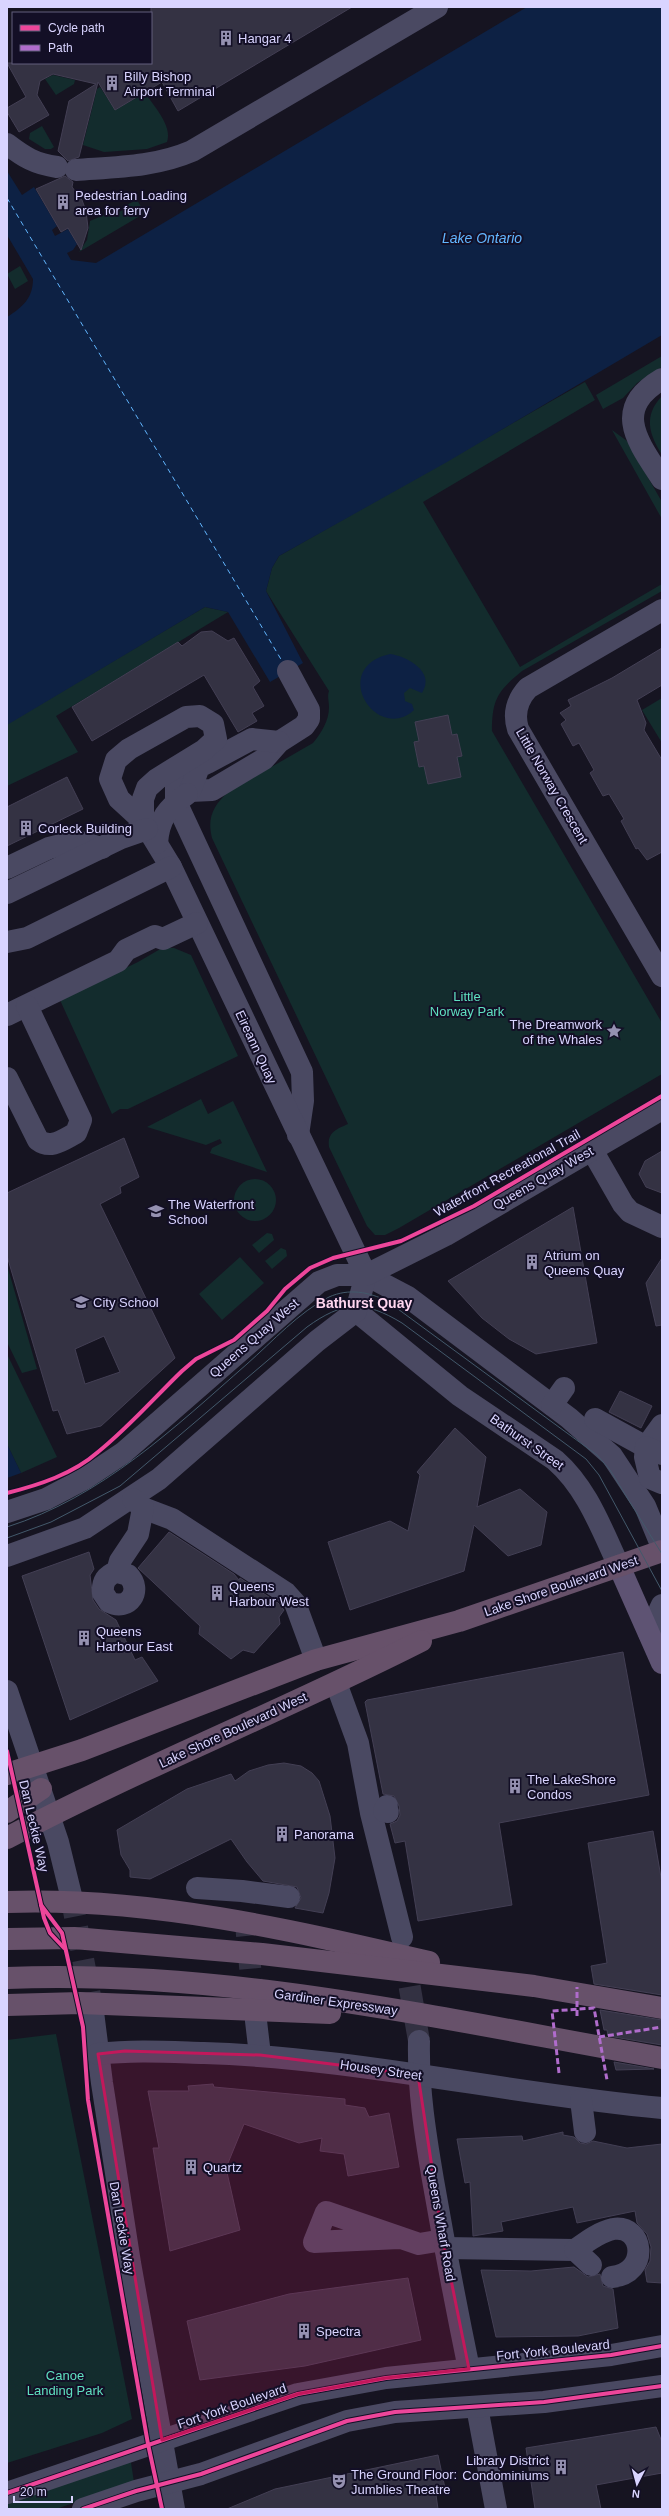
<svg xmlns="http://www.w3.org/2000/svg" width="669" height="2516" viewBox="0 0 669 2516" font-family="Arial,sans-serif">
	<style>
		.green { fill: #132c2d }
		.water { fill: #0d2144 }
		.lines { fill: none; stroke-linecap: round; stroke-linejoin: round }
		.ferry { stroke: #62b6ff; stroke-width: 1; stroke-dasharray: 5 4; stroke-linecap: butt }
		.building { fill: #343243; stroke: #433f54; fill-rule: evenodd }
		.minor-tunnel { stroke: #333142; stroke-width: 22; stroke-dasharray: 22 11; stroke-linecap: butt }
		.minor { stroke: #4a4962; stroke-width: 22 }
		.major { stroke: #5e5373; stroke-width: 22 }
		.highway { stroke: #67516a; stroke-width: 22 }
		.tram { stroke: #43596b; stroke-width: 1 }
		.quiet { stroke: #b06ccc; stroke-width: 3; stroke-dasharray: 6 3; stroke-linecap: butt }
		.cycleway-casing { stroke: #130f26; stroke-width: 6 }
		.cycleway { stroke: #ed469a; stroke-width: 4 }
		.marked { fill: #c2185b; fill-opacity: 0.2; stroke: #c2185b; stroke-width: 3; stroke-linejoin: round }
		.labels { text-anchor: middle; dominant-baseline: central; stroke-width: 4; stroke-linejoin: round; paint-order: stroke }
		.poi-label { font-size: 13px; fill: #d9d4ff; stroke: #130f26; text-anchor: start }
		.street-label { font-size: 13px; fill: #d9d4ff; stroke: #130f26 }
		.park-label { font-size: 13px; fill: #5fe0c0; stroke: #130f26 }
		.water-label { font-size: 14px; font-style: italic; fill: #62b6ff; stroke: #130f26 }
		.neighbourhood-label { font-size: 14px; font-weight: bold; fill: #ffd6f0; stroke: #130f26 }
	</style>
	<rect width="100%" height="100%" fill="#161421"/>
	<g class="green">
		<polygon points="53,75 75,80 74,84 56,95 45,79"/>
		<path d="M100,87L115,110L145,93C153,105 173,126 167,142L147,149L104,152L83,145L97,89Z"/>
		<polygon points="42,126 54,147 51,149 45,149 29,139 30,133"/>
		<polygon points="137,200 145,213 79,252 87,240 90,221 118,209 119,212 123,210 122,207"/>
		<polygon points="20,266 28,281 15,289 7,274"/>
		<polygon points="662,356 662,367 637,383 623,398 603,409 596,395"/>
		<path d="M585,382L595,400L423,502L520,667L662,584V591L522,671C498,691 492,699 492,731L662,1023V1074L399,1228L385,1235H375L367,1226L329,1147C327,1132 337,1129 348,1124L212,838C207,818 213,806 228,792L313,743C321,733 329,721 329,707C329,701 327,696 329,691L266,591L272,568L279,556Z"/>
		<path d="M662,396V455C649,434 643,416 662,396Z"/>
		<polygon points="612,430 627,441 662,502 662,519"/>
		<polygon points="205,607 228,612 56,716 78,752 7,786 7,724"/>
		<polygon points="662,698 662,743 642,710"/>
		<polygon points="162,948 174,948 191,955 238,1056 128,1109 120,1109 112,1114 60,1000 138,962"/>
		<polygon points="201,1099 208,1114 233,1101 267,1172 210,1153 212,1148 222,1143 220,1139 206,1145 147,1127"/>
		<circle cx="255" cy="1200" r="21"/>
		<polygon points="267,1233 272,1234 274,1240 259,1253 252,1245"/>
		<polygon points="281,1248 286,1250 287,1256 272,1269 265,1261"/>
		<polygon points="240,1257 264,1283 222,1320 199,1294"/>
		<polygon points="7,1265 37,1369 22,1373 7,1342"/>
		<polygon points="7,1354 57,1457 21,1473 7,1444"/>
		<polygon points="56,2034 132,2419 102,2433 7,2463 7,2040"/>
		<polygon points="128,2459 131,2463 134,2482 56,2509 7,2509 7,2499"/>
	</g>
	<g class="water">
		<path d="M527,7H662V335L447,462L279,556L272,568L266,591L303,663L270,682L228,612L205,607L7,725V317C23,307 33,298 33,279L7,235V171L22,195L34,187L57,226L52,230L55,236L68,229L77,244L73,250L67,253L71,260L96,263Z"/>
		<path d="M390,654C407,656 436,672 422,693L410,688L404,693L405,701L412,704L414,710C377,744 328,668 390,654Z"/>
		<polygon points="7,1444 21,1473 7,1478"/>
	</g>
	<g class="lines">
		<polyline class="ferry" points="7,198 282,661"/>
	</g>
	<g class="building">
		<polygon points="151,7 352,7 178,111 162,82 115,110 98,82 79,157 68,161 58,151 69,101 96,84 53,74 40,81 37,95 49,115 19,132 7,112 7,108 26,97 7,63 151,63"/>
		<polygon points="65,176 73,182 72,187 82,200 86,211 88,228 81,250 68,228 61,232 36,189"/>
		<polygon points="212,631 228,641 234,638 260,681 253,687 264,706 252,713 257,721 238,732 204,675 92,741 72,707 178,642 182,646 201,632"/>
		<polygon points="662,648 662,685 637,700 646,723 644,730 662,760 662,852 647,860 638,848 636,849 621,821 624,819 609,794 603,796 590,773 594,770 579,743 573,746 561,724 566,720 560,713 571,706 568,700 612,678"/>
		<polygon points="448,715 452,735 457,734 462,756 457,757 461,777 428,784 424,766 419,767 414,742 419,741 415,722"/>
		<polygon points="67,777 83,809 7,846 7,807"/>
		<path d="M124,1138L139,1177L120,1187L121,1193L100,1204L175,1358L101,1426L67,1434L58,1410L53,1411L7,1256V1193ZM104,1336L120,1372L85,1384L75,1349Z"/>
		<polygon points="662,1151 662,1193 646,1187 639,1174 645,1161"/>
		<polygon points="573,1207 597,1343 536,1354 509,1339 482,1318 448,1281"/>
		<polygon points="662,1258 662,1325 656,1326 646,1283"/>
		<polygon points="620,1391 652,1406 641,1428 609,1412"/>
		<polygon points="455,1428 486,1457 477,1507 520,1489 547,1512 541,1545 508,1556 474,1525 464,1571 350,1610 328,1542 390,1521 408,1531 420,1475 417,1472"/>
		<polygon points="169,1532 234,1574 239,1580 240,1578 278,1603 284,1610 279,1617 280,1624 254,1653 243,1650 231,1659 199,1634 200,1626 138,1568"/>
		<polygon points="89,1552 94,1569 90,1575 93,1600 99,1609 116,1620 135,1660 142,1657 158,1681 70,1720 22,1576"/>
		<polygon points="623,1652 649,1795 499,1823 512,1905 418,1921 405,1841 395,1843 390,1824 397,1821 400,1815 399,1806 394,1796 383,1794 365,1702 367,1700"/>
		<polygon points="284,1763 301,1766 312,1773 319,1781 330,1816 335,1858 329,1893 323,1913 295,1908 301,1898 297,1887 263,1881 247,1862 231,1839 150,1879 130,1877 130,1870 121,1855 117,1830 187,1789 231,1774 235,1781 249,1771 268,1765"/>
		<polygon points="653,1831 662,1883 662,1995 594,1984 591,1966 607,1963 588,1843"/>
		<polygon points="600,2010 662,2020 662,2045 608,2036 607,2030 604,2030"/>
		<polygon points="614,2062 654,2069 616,2070"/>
		<polygon points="213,2084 214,2087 345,2099 345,2105 365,2108 369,2117 389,2113 399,2167 348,2176 344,2154 320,2151 322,2138 299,2143 244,2124 226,2168 240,2230 170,2251 153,2148 159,2148 148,2091 189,2091 188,2086"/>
		<polygon points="563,2132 563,2135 574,2137 580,2143 586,2144 593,2141 627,2148 662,2144 662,2283 647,2282 645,2270 650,2261 651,2247 647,2234 637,2223 635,2211 577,2223 573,2207 501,2222 503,2231 473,2236 470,2182 465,2183 457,2139 522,2136 523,2141"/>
		<polygon points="574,2267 588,2277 600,2274 603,2286 613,2289 618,2328 578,2336 496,2337 481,2270 531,2271"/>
		<polygon points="408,2278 421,2340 305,2366 200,2380 187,2321 289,2294"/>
		<polygon points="656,2427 662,2442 662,2473 596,2485 601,2509 535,2509 526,2448"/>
		<polygon points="438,2455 446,2493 436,2495 438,2509 227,2509 275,2489"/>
	</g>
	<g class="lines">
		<g class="minor-tunnel">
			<polyline points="71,1895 93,2012"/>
			<polyline points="245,1914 254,2007"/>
			<polyline points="404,1954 419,2041"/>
		</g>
		<g class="minor">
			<path d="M7,144C24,157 35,164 57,167"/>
			<path d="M76,170C116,167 155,167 192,151L437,7"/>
			<path d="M662,379C611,409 638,442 662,479"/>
			<path d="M662,610L528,688C517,700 513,713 518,729L662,976"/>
			<polyline points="176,768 176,802 302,1072 303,1101 298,1135"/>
			<polyline points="190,791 212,790 264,759 279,742 304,726 309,719 309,710 288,671"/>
			<polyline points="190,791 199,767 207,763 252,739 279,742"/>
			<polyline points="143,821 143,799 147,788 157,779 204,750 216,739 213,724 200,716 186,717 129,749 116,760 110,779 119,799 143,821 171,867 366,1275"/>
			<path d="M157,843C159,818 167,809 187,794"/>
			<polyline points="7,868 49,848 77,841 102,848"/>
			<polyline points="7,893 121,838 147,829"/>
			<polyline points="7,942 27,938 171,867"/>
			<polyline points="7,1015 118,961 126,950 155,936 163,939 197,923"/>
			<path d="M7,1078L38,1140C51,1150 64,1139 76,1133L81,1120L27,1006"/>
			<polyline points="592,1150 623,1204 630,1212 662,1227"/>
			<polyline points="366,1275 408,1297 569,1418 612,1456 645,1506 662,1547"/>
			<path d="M356,1311L460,1396L555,1460C587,1488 601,1528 619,1566"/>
			<polyline points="356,1311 366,1275"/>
			<polyline points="552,1405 564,1388"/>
			<polyline points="595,1419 646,1447 662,1425"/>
			<polyline points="662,1454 646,1447 645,1457 650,1478 662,1483"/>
			<polyline points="143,1508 172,1519 286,1593 295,1603 316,1660"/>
			<polyline points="7,1512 46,1499 84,1479 123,1453 319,1282 337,1275 366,1275 446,1235 662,1109"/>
			<polyline points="7,1556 85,1528 159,1479 317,1341 356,1311"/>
			<path d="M117,1572C106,1575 102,1582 103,1593L109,1602C129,1612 143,1590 128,1575L117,1572L120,1561L138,1534L143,1508L133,1499"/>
			<polyline points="649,1633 662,1605"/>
			<polyline points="336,1683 358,1743 371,1813 402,1937"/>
			<polyline points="7,1691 58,1842 71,1895"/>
			<polyline points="387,1806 384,1811 388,1812"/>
			<polyline points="197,1888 242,1891 289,1897"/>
			<polyline points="93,2012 102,2083 130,2263 174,2509"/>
			<polyline points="256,2021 260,2055"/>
			<path d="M419,2041C418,2089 425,2133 433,2180C444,2243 456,2306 469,2369"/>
			<path d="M98,2054C133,2050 168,2052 204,2053C358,2058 509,2094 662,2108"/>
			<polyline points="581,2100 585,2132"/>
			<polyline points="399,2238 314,2242 326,2212 419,2244 443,2240"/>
			<polyline points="445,2248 575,2250"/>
			<path d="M591,2265L575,2250C586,2242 599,2232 613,2229C644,2224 650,2273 612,2277"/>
			<polyline points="477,2407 496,2509"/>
			<polyline points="7,2493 298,2394 386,2378 611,2355 662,2346"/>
			<polyline points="83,2509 136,2491 201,2474 347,2421 395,2412 544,2402 662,2386"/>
		</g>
		<polyline class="major" points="619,1566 662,1663"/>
		<g class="highway">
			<polyline points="7,1774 82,1750 316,1660 459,1621 662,1551"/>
			<polyline points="7,1812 41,1789"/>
			<path d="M7,1838C142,1767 285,1710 421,1641"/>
			<path d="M7,1902C149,1897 292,1930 429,1962"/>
			<polyline points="7,1939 74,1938 262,1954 534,1986 662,2008"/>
			<path d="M7,1978C228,1969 446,2020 662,2058"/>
			<polyline points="7,2005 80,2003 330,2013"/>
		</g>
		<g class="tram">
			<path d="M7,1527C102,1497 174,1428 247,1364C273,1341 299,1312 329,1297C349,1288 369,1292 387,1301L597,1455L610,1470L662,1554"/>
			<path d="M7,1538L51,1522L120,1486L307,1327C343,1301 364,1300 402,1323L586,1459L599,1475L662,1591"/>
		</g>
		<g class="quiet">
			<polyline points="577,2016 577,1987"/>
			<polyline points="599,2037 662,2027"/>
			<polyline points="559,2073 552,2011 594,2008 607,2080"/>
		</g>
		<defs>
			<g id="cycleway">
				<path d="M7,1493C39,1485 73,1474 98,1452C128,1428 154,1398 182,1371L196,1359L234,1340L267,1311L285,1289L310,1268L333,1258L401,1241L474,1206L662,1096"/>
				<polyline points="7,1751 44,1918 50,1933 64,1948"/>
				<polyline points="41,1905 62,1933 83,2027 88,2100 148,2444 162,2509"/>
				<polyline points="7,2493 298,2394 386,2378 611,2355 662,2346"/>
				<polyline points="83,2509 136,2491 201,2474 347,2421 395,2412 544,2402 662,2386"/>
			</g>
		</defs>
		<use href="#cycleway" class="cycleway-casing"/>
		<use href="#cycleway" class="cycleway"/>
	</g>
	<path class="marked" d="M125,2051L260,2055L418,2075L443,2240L469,2369L386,2378L298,2394L162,2440L98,2054Z"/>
	<defs>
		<symbol id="building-bare" viewBox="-9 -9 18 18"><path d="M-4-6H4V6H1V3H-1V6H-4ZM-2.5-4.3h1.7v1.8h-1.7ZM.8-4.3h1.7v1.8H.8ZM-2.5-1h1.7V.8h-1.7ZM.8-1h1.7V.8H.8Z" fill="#9591b1" stroke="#130f26" stroke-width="2.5" paint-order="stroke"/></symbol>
		<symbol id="sight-bare" viewBox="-9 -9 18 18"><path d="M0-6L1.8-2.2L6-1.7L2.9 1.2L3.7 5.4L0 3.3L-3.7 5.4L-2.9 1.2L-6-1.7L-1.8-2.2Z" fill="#9591b1" stroke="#130f26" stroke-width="2.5" paint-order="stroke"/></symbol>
		<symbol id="school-bare" viewBox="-9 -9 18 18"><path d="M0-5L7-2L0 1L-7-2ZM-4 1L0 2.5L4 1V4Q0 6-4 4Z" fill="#9591b1" stroke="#130f26" stroke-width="2.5" paint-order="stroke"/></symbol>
		<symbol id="theatre-bare" viewBox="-9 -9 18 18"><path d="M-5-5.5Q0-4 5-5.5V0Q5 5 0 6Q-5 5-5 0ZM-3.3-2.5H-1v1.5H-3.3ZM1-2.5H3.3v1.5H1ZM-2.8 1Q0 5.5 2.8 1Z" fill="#9591b1" stroke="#130f26" stroke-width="2.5" paint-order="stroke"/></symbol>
	</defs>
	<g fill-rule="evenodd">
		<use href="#building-bare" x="215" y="27" width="22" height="22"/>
		<use href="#building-bare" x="101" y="72" width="22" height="22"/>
		<use href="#building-bare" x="52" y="191" width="22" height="22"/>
		<use href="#building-bare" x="15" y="817" width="22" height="22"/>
		<use href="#sight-bare" x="603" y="1020" width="22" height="22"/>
		<use href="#school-bare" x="145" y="1200" width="22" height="22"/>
		<use href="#building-bare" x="521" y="1251" width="22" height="22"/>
		<use href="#school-bare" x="70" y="1291" width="22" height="22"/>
		<use href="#building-bare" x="206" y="1582" width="22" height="22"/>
		<use href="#building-bare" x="73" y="1627" width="22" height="22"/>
		<use href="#building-bare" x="504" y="1775" width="22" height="22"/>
		<use href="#building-bare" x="271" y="1823" width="22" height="22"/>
		<use href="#building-bare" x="180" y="2156" width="22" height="22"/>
		<use href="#building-bare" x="293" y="2320" width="22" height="22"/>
		<use href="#building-bare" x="550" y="2456" width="22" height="22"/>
		<use href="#theatre-bare" x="328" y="2470" width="22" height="22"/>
	</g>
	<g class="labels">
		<g class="poi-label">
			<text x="238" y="38">Hangar 4</text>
			<text x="124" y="76">Billy Bishop<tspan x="124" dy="15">Airport Terminal</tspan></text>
			<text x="75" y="195">Pedestrian Loading<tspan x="75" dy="15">area for ferry</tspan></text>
			<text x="38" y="828">Corleck Building</text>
			<text x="602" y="1024" text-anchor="end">The Dreamwork<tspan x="602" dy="15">of the Whales</tspan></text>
			<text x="168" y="1204">The Waterfront<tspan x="168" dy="15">School</tspan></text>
			<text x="544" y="1255">Atrium on<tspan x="544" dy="15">Queens Quay</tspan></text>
			<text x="93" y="1302">City School</text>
			<text x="229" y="1586">Queens<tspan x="229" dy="15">Harbour West</tspan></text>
			<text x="96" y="1631">Queens<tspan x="96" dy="15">Harbour East</tspan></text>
			<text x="527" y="1779">The LakeShore<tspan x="527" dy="15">Condos</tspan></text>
			<text x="294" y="1834">Panorama</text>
			<text x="203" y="2167">Quartz</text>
			<text x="316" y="2331">Spectra</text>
			<text x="549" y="2460" text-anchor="end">Library District<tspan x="549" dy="15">Condominiums</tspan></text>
			<text x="351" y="2474">The Ground Floor:<tspan x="351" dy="15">Jumblies Theatre</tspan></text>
		</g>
		<g class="street-label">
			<text transform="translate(552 786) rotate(60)">Little Norway Crescent</text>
			<text transform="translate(256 1047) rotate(65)">Eireann Quay</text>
			<text transform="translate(507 1173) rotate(-29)">Waterfront Recreational Trail</text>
			<text transform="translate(543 1178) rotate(-30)">Queens Quay West</text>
			<text transform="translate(254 1338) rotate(-41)">Queens Quay West</text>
			<text transform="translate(527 1442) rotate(35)">Bathurst Street</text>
			<text transform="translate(561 1586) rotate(-19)">Lake Shore Boulevard West</text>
			<text transform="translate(233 1730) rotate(-25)">Lake Shore Boulevard West</text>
			<text transform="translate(34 1826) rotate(77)">Dan Leckie Way</text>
			<text transform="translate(336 2002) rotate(8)">Gardiner Expressway</text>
			<text transform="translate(381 2070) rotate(8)">Housey Street</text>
			<text transform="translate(441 2223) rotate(80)">Queens Wharf Road</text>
			<text transform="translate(122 2228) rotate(80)">Dan Leckie Way</text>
			<text transform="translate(553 2350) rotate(-6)">Fort York Boulevard</text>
			<text transform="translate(232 2406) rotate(-19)">Fort York Boulevard</text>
		</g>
		<g class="park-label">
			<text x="467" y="996">Little<tspan x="467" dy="15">Norway Park</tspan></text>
			<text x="65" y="2375">Canoe<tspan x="65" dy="15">Landing Park</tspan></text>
		</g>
		<g class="water-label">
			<text x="482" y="238">Lake Ontario</text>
		</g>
		<g class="neighbourhood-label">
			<text x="364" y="1303">Bathurst Quay</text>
		</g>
	</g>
	<rect width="669" height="2516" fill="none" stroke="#d9d4ff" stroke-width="16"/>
	<rect x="12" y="12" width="140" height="52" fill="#130f26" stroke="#625e7d"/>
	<rect x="20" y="25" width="20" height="6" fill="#ed469a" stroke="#625e7d"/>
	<text x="48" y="32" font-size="12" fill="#d9d4ff">Cycle path</text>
	<rect x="20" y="45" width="20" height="6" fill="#b06ccc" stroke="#625e7d"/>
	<text x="48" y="52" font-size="12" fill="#d9d4ff">Path</text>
	<g transform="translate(637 2484) rotate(186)" stroke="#130f26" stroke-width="3" paint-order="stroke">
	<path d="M0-3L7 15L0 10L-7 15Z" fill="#d9d4ff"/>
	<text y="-6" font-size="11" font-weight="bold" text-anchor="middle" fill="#d9d4ff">N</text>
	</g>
	<path d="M14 2496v6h58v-6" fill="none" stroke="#d9d4ff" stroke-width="2"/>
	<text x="20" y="2496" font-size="12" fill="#d9d4ff" stroke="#130f26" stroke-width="3" paint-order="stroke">20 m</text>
</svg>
